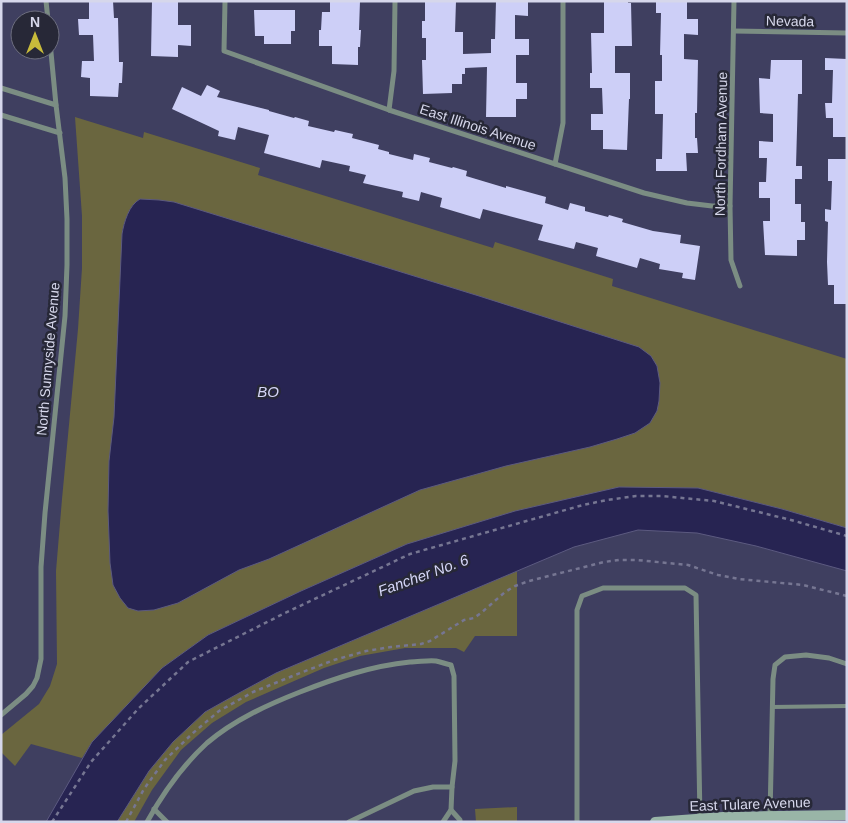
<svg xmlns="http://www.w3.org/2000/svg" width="848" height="823" viewBox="0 0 848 823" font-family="Arial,sans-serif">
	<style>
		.green { fill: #6a663f }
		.water { fill: #272452; stroke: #5c5a80 }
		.building { fill: #cdcff7 }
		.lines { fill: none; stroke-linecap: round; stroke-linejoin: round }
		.path { stroke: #767692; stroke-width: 2.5; stroke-dasharray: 4 4; stroke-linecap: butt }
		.lane { stroke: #7b8d83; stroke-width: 4 }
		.street { stroke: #7b8d83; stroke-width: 5 }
		.secondary { stroke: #99b5a7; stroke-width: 10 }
		.labels { text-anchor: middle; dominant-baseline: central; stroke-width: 5; stroke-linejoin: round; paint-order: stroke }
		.street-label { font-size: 14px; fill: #d6d7eb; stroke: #272837 }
		.water-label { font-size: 15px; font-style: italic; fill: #d5d6f7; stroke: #272837 }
	</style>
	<rect width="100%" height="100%" fill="#3f3f60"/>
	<g class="green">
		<polygon points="75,117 143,138 144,132 260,168 258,175 493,248 495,242 613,279 612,286 847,359 847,528 782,509 698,488 407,544 301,591 208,635 162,668 92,742 82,758 31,744 15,766 1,752 1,735 39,704 50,686 57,664 56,571 62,499 78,329 82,268 82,216"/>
		<polygon points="517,571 517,636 475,636 464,652 456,648 405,648 360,656 324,668 246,702 212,723 181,750 152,790 134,822 117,822 149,771 173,742 205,712 239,693 276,673"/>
		<polygon points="517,807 517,822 476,822 475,809"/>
	</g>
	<g class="water">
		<path d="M140,199L159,200L174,202L479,296L639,347L651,356L657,366L660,383L659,401L657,411L650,423L635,433L617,439L590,447L506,466L420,490L269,559L239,570L178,603L154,610L138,611L128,608L120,598L113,585L110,563L108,511L109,461L114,417L122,234C124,222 129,205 140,199Z"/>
		<polygon points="619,487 698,488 782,509 847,528 847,571 756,546 697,533 638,530 574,547 276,673 239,693 205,712 173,742 149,771 117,822 46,822 92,742 162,668 208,635 301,591 407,544 515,511"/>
	</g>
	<g class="building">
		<polygon points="89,1 113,1 114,18 118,18 119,62 123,62 122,83 119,83 118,97 90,96 90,78 81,77 82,61 94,61 93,35 79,35 78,19 89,19"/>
		<polygon points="152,1 178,1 178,25 191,25 191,46 178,45 178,57 151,56"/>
		<polygon points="330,1 360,1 359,30 361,30 360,47 358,47 358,65 332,64 332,46 319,46 319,30 321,30 322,12 330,12"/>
		<polygon points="425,1 456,1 455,32 463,32 463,54 491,53 491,39 495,39 496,1 528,1 528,16 515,15 515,39 529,39 529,55 516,55 516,83 527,83 527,99 516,99 516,117 486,117 487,67 465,68 465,74 462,74 462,84 452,84 452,93 423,94 422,60 426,60 426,38 422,38 422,21 425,21"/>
		<polygon points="604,1 628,1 628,3 631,3 632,46 615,46 615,73 630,73 630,99 629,99 627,150 603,149 603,130 591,130 591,114 603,114 602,88 590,88 590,73 592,73 591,33 604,33"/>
		<polygon points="656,1 687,1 687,19 698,19 698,35 684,34 684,59 698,60 697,113 695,113 695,138 697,138 698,153 686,153 687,171 656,171 656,159 662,159 663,114 655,114 655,81 662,81 662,55 660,55 661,13 656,13"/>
		<polygon points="254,10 295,10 295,31 291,31 291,44 264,44 264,36 255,36"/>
		<polygon points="825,58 847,59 847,137 833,137 833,118 826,118 825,103 832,103 833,70 825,70"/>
		<polygon points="771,60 802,60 802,94 798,94 796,166 802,166 802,179 795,179 795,204 801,204 801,222 805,222 805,240 797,240 797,256 765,255 763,221 770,221 770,198 759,198 759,182 766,182 767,158 759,158 759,141 773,142 773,114 760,113 759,78 770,79"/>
		<polygon points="207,85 220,91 217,97 269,110 269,111 294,118 295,117 309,121 308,126 334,132 335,130 353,134 352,138 379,145 378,149 389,152 389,154 413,160 414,154 430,158 429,162 452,168 453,167 467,171 466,176 506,188 506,186 546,197 545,203 568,210 570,203 585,207 585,211 608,217 609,215 623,219 622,222 653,231 681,235 680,243 700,246 695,280 682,278 683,273 659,269 660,264 640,258 637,268 596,256 598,248 576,242 574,249 538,240 543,225 483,209 480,219 440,207 442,198 421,192 419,201 402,197 403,192 363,183 366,175 349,171 350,166 322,160 320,168 264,153 269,135 238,127 235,140 218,136 219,131 172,109 182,87 201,96"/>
		<polygon points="828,159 847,159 847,304 834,304 834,285 828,285 827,262 828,222 825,221 825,209 831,210 832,181 828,181"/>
	</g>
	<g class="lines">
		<g class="path">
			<polyline points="52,822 91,762 138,709 188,662 285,613 410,554 583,505 607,500 636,496 662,496 714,501 791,520 847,536"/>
			<polyline points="126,822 144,789 165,760 193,733 219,711 253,692 295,675 334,660 366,651 391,647 421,644 430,641 464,620 474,618 481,613 505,592 515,586 529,581 604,562 619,560 637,560 688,565 718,575 739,579 803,585 847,596"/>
		</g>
		<polyline class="lane" points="772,707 847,706"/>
		<g class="street">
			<polyline points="46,1 48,20"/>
			<polyline points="225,1 224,51 389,110 644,193 687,203 712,206 730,206"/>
			<polyline points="734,1 730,206 731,260 740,286"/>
			<polyline points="734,31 847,33"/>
			<polyline points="1,88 56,105"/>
			<polyline points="389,110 394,71 395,1"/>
			<polyline points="1,115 60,133"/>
			<polyline points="555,164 563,123 563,1"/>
			<polyline points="1,715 26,694 33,686 37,678 41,659 41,567 45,513 65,316 67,265 67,219 65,178 56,105 50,42"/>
			<polyline points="154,809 167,822"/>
			<polyline points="451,810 460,820 460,822"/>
			<polyline points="770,816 773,679 775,665 785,657 806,655 829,658 847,664"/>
			<path d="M147,822C163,793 183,765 207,743C234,720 267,705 300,692C336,678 371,666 410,662C419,662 428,660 436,661C441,662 446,664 451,665L454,676L455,761L452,787L451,810L443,822"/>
			<polyline points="349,822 414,791 433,787 452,787"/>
			<polyline points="577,822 577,610 582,596 603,588 685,588 696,595 700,819"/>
		</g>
		<polyline class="secondary" points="655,822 723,817 847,815"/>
	</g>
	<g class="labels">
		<g class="street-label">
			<text transform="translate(790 21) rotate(1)">Nevada</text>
			<text transform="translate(478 127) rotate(18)">East Illinois Avenue</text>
			<text transform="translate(721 144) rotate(-89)">North Fordham Avenue</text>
			<text transform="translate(48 359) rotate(-85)">North Sunnyside Avenue</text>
			<text transform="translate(750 804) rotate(-2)">East Tulare Avenue</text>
		</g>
		<g class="water-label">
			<text x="268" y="391">BO</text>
			<text transform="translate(423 575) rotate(-20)">Fancher No. 6</text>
		</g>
	</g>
	<rect width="848" height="823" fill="none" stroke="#d6d7eb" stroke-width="5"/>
	<g transform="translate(35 35)"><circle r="24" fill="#272837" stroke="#6d6e7f"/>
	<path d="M0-4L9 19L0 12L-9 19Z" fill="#c8bb3b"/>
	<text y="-8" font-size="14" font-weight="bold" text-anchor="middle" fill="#d6d7eb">N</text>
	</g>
</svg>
